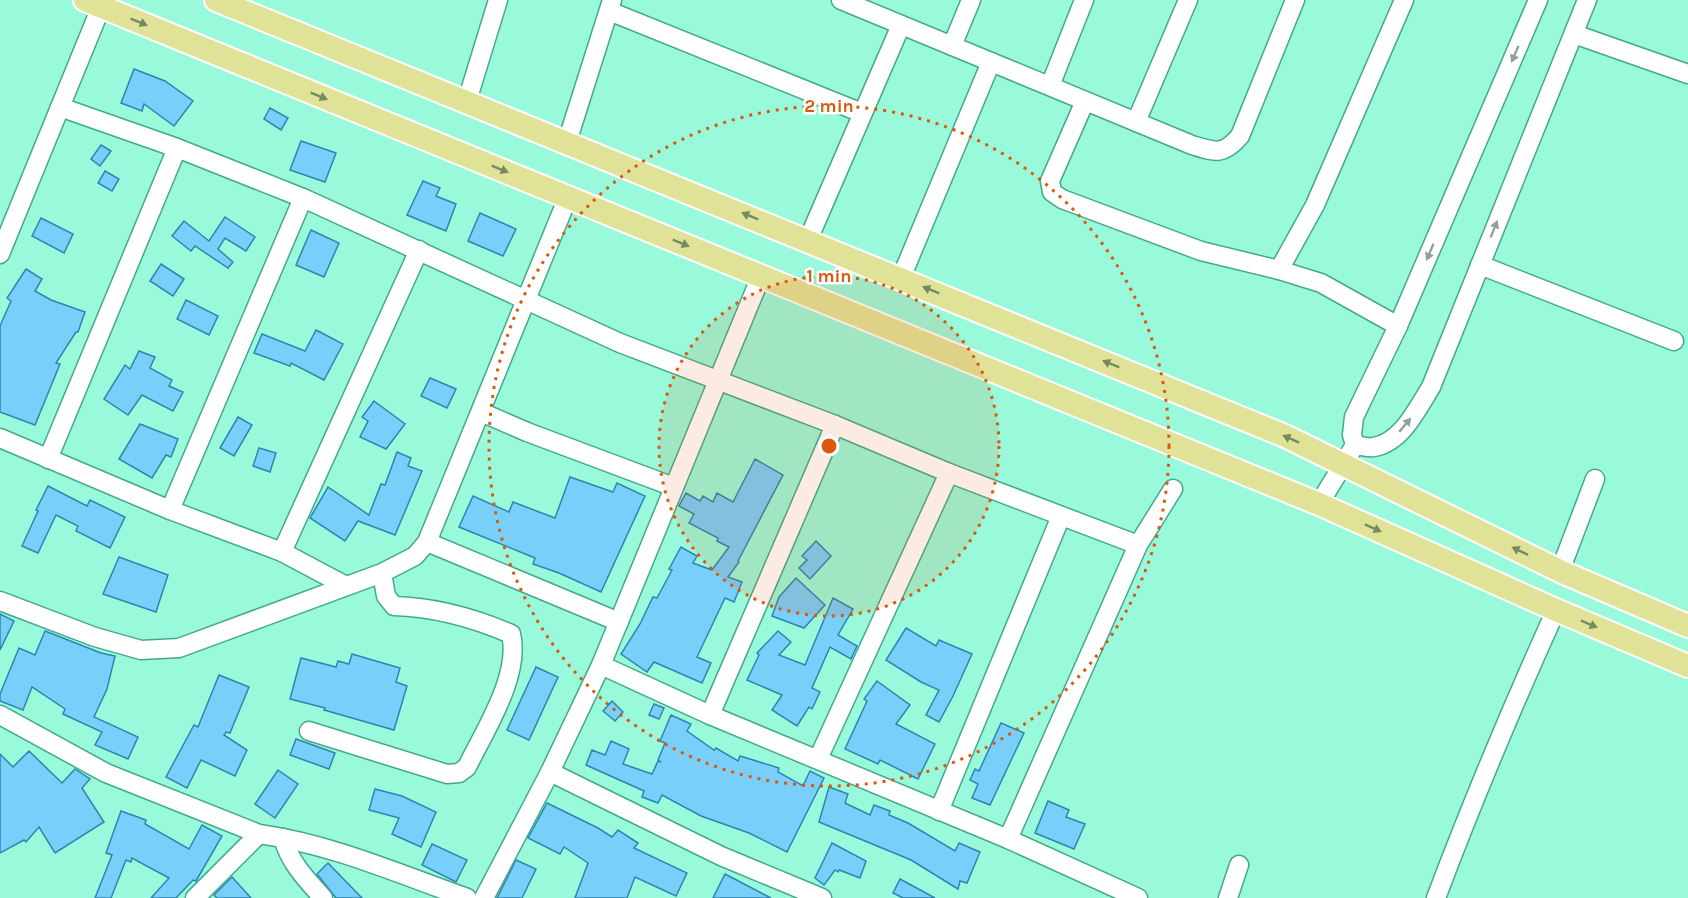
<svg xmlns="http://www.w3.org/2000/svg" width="1688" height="898" viewBox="0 0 1688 898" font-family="Karla,sans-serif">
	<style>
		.building { fill: #77cffa; stroke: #2c86ae; stroke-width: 1.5 }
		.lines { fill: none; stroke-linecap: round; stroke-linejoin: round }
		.minor-casing { stroke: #45a88c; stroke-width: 21 }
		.major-casing { stroke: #fff; stroke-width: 26 }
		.minor { stroke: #fff; stroke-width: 18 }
		.major { stroke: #e0e397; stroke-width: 22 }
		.oneway { fill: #748b60 }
		.oneway2 { fill: #8fa39e }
		.ring { fill: none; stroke: #dd570d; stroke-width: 3; stroke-dasharray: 3 6 }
		.centre { fill: #dd570d; stroke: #fff; stroke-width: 3 }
		.ring-label { font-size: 18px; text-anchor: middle; font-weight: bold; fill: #dd570d; stroke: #fff; stroke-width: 5; stroke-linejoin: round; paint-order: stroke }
	</style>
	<rect width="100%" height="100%" fill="#99fadb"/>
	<g class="building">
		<polygon points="134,69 165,81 193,101 174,126 144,104 142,111 121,103"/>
		<polygon points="270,108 288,118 281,130 264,119"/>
		<polygon points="301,141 336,153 325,182 290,170"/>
		<polygon points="101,145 111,151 100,166 91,159"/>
		<polygon points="105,171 119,179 112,191 98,183"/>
		<polygon points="423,181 440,188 436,196 456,204 446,231 407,215"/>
		<polygon points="480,213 516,229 503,256 468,241"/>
		<polygon points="225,217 255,237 246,251 225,238 218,249 233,262 228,268 195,246 191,251 172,236 184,221 209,241"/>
		<polygon points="41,218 73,234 64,253 32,236"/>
		<polygon points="311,230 339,243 324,277 296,265"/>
		<polygon points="161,264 184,279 173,296 150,281"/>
		<polygon points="26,269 42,279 35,291 51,300 85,312 78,332 76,332 56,363 60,364 35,425 0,412 0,326 11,301 7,298"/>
		<polygon points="186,300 218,316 209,335 177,319"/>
		<polygon points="316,330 343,344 324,380 291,363 290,366 254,353 262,334 305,351"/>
		<polygon points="139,351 155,357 150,368 172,380 169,386 183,392 173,411 142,395 128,415 104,399 125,365 130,369"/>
		<polygon points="430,378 456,389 447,408 421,396"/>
		<polygon points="374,401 405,424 386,449 360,437 368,421 362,417"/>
		<polygon points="238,417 252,425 234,456 220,448"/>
		<polygon points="140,424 178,439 171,457 166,455 152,478 119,459"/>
		<polygon points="259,448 276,453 270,472 253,466"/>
		<polygon points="397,452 411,458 408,466 422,471 395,535 358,521 345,541 310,518 328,487 369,515 381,484 385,485"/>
		<polygon points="755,459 783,475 738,561 739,562 728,577 742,582 734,602 725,598 697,657 711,663 702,683 654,662 647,672 621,654 640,624 653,597 657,598 672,570 669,569 681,547 697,556 693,563 712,570 729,547 717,541 718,538 689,523 694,514 679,506 686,493 700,501 703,496 713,502 717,493 733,502"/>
		<polygon points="570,477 613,492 617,483 645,496 601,592 559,573 533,564 535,558 459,527 473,496 509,512 513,502 555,518"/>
		<polygon points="48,486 87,506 90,500 125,517 110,548 76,531 78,526 56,515 38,553 22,546 38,511 36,510"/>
		<polygon points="816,541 831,556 810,579 799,568 807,560 802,556"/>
		<polygon points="119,557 168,575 156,612 103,594"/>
		<polygon points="796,578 825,605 804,628 772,616 779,597"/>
		<polygon points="833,598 853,609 838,635 857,646 851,659 830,647 812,688 820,692 812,709 809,707 797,726 772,710 782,695 747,680 759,655 757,653 778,631 791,642 779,655 805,665"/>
		<polygon points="0,614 14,621 0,650"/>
		<polygon points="906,628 936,646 939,640 972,654 953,696 939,722 926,715 939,690 921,682 886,660"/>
		<polygon points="45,631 101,653 115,656 107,689 94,717 138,737 128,759 95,745 102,732 63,714 65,709 32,687 23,710 0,701 0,694 19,648 35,655"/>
		<polygon points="352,654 400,668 396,682 407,686 394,730 324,710 325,708 290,699 301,658 336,667 338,661 349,664"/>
		<polygon points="536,667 558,677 529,740 507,730"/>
		<polygon points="219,675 249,687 230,733 226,732 224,735 247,750 235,776 201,760 187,788 166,777 194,725 198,727"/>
		<polygon points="877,681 910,705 896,724 935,744 918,779 880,760 878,764 845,749 867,701 864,699"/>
		<polygon points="612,701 623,712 615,721 603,711"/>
		<polygon points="654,704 664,708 659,719 649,715"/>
		<polygon points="671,715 691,724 687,731 714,750 716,748 738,761 740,756 779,768 778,772 803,786 810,771 824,778 787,852 749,833 701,816 662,795 658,803 642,797 644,791 586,765 592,750 605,755 611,741 629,749 623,764 652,774 658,761 661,762 658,760 665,743 660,741"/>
		<polygon points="1001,723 1024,733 990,805 972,798 978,784 970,780 975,769 979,771"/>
		<polygon points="296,739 335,753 329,769 290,755"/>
		<polygon points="29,751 62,783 75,769 90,779 82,788 104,822 55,853 39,827 26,842 24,840 0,853 0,754 13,767"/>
		<polygon points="278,770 298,784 275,818 255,804"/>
		<polygon points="829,787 848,794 845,803 870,815 874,805 890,811 889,815 908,823 955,851 959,843 980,852 967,883 960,881 958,889 911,860 819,822"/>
		<polygon points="375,789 402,796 436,812 421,847 392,834 399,818 369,810"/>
		<polygon points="1048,801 1069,810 1066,817 1085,824 1074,849 1035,833"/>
		<polygon points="547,803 598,828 612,837 618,830 638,843 634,848 687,873 676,896 635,877 627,898 575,898 588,863 564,847 560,854 528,838"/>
		<polygon points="121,811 146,820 145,824 189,849 202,825 222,836 196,881 193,880 176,898 151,898 169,878 132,858 131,862 126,860 111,898 95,898 112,855 106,853"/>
		<polygon points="832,843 866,861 860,878 839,870 838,872 835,870 824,885 815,878"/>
		<polygon points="432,844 467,860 456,882 422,865"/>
		<polygon points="516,860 536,869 522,898 497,898"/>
		<polygon points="328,863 362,898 336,898 317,874"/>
		<polygon points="725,874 771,898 713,898"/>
		<polygon points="232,877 251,898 217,898 214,895"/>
		<polygon points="900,879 935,898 903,898 893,893"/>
	</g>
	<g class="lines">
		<defs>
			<g id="minor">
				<path d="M841,0L1192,145C1215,152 1223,156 1240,136L1295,0"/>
				<polyline points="609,11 862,113"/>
				<polyline points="1574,34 1688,74"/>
				<polyline points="952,46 971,0"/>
				<polyline points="1050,86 1084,0"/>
				<polyline points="467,101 498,0"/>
				<polyline points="1085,101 1050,181 1052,192 1062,199 1201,251 1279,270 1321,283 1398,326"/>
				<polyline points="60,107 177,148 303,198 620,343 835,425 949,473 1138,545"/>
				<polyline points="1136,122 1188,0"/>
				<polyline points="567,142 612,0"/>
				<polyline points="808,240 901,25"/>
				<polyline points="0,254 101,7"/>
				<polyline points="1480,265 1674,341"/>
				<polyline points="1279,270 1315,205 1404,0"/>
				<polyline points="901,278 991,62"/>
				<polyline points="481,412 527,432 674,487"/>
				<polyline points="0,438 170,510 282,552 346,586"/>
				<path d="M1355,445C1361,446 1368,448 1374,447C1402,442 1417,409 1431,387L1587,0"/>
				<polyline points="48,459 177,148"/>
				<polyline points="1319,504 1355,445 1352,435 1354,417 1398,326 1538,0"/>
				<polyline points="170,510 303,198"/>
				<polyline points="427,542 619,622"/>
				<polyline points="282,552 419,250"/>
				<polyline points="1560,571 1595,479"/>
				<polyline points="0,601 95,637 141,650 179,648 382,573 415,556 427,542 568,197"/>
				<polyline points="601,665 710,715 1008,839 1138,898"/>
				<path d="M0,715L106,773L259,834C331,844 399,874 467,898"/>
				<polyline points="710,715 835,425"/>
				<path d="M309,731L447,774L459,773L467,767C485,730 521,675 511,634C474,618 434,607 394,606L386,596L382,573"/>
				<polyline points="818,759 949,473"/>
				<polyline points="550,772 721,856 822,898"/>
				<polyline points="939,811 1061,516"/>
				<path d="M283,838C290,863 306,879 323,898"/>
				<polyline points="1008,839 1138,545 1173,489"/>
				<polyline points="195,898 259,834"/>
				<polyline points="484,898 550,772 601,665 761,276"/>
				<polyline points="1228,898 1239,865"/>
				<path d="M1436,898C1473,800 1513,705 1556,610"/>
			</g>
			<g id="major">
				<polyline points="85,0 1319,504 1556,610 1688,666"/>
				<polyline points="216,0 1285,436 1562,572 1688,626"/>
			</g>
		</defs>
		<use href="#minor" class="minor-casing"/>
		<use href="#major" class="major-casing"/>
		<use href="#minor" class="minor"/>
		<use href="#major" class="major"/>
	</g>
	<defs><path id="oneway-solid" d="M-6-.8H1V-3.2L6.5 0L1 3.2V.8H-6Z" transform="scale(1.5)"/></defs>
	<g class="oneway">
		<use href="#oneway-solid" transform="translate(139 22) rotate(22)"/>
		<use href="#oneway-solid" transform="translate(319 96) rotate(22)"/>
		<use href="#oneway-solid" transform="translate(500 169) rotate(22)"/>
		<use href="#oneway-solid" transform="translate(750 216) rotate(-158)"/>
		<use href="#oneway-solid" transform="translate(681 243) rotate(22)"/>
		<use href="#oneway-solid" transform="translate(931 290) rotate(-158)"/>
		<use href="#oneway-solid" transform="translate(1111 364) rotate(-158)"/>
		<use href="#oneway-solid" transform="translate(1291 439) rotate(-156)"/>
		<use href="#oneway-solid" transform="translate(1373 528) rotate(24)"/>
		<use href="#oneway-solid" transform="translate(1520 551) rotate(-154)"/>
		<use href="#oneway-solid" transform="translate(1589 624) rotate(23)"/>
	</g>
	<g class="oneway2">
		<use href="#oneway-solid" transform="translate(1515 54) rotate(113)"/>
		<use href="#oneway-solid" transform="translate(1494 229) rotate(-68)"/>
		<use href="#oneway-solid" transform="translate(1430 252) rotate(113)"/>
		<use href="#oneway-solid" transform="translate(1405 425) rotate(-50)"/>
	</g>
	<circle cx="829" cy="446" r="170" fill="#dd570d" fill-opacity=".12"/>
	<g class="ring">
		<circle cx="829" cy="446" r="170"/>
		<circle cx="829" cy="446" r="340"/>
	</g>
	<circle cx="829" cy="446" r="9" class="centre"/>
	<g class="ring-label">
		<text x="829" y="112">2 min</text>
		<text x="829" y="282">1 min</text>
	</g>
</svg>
